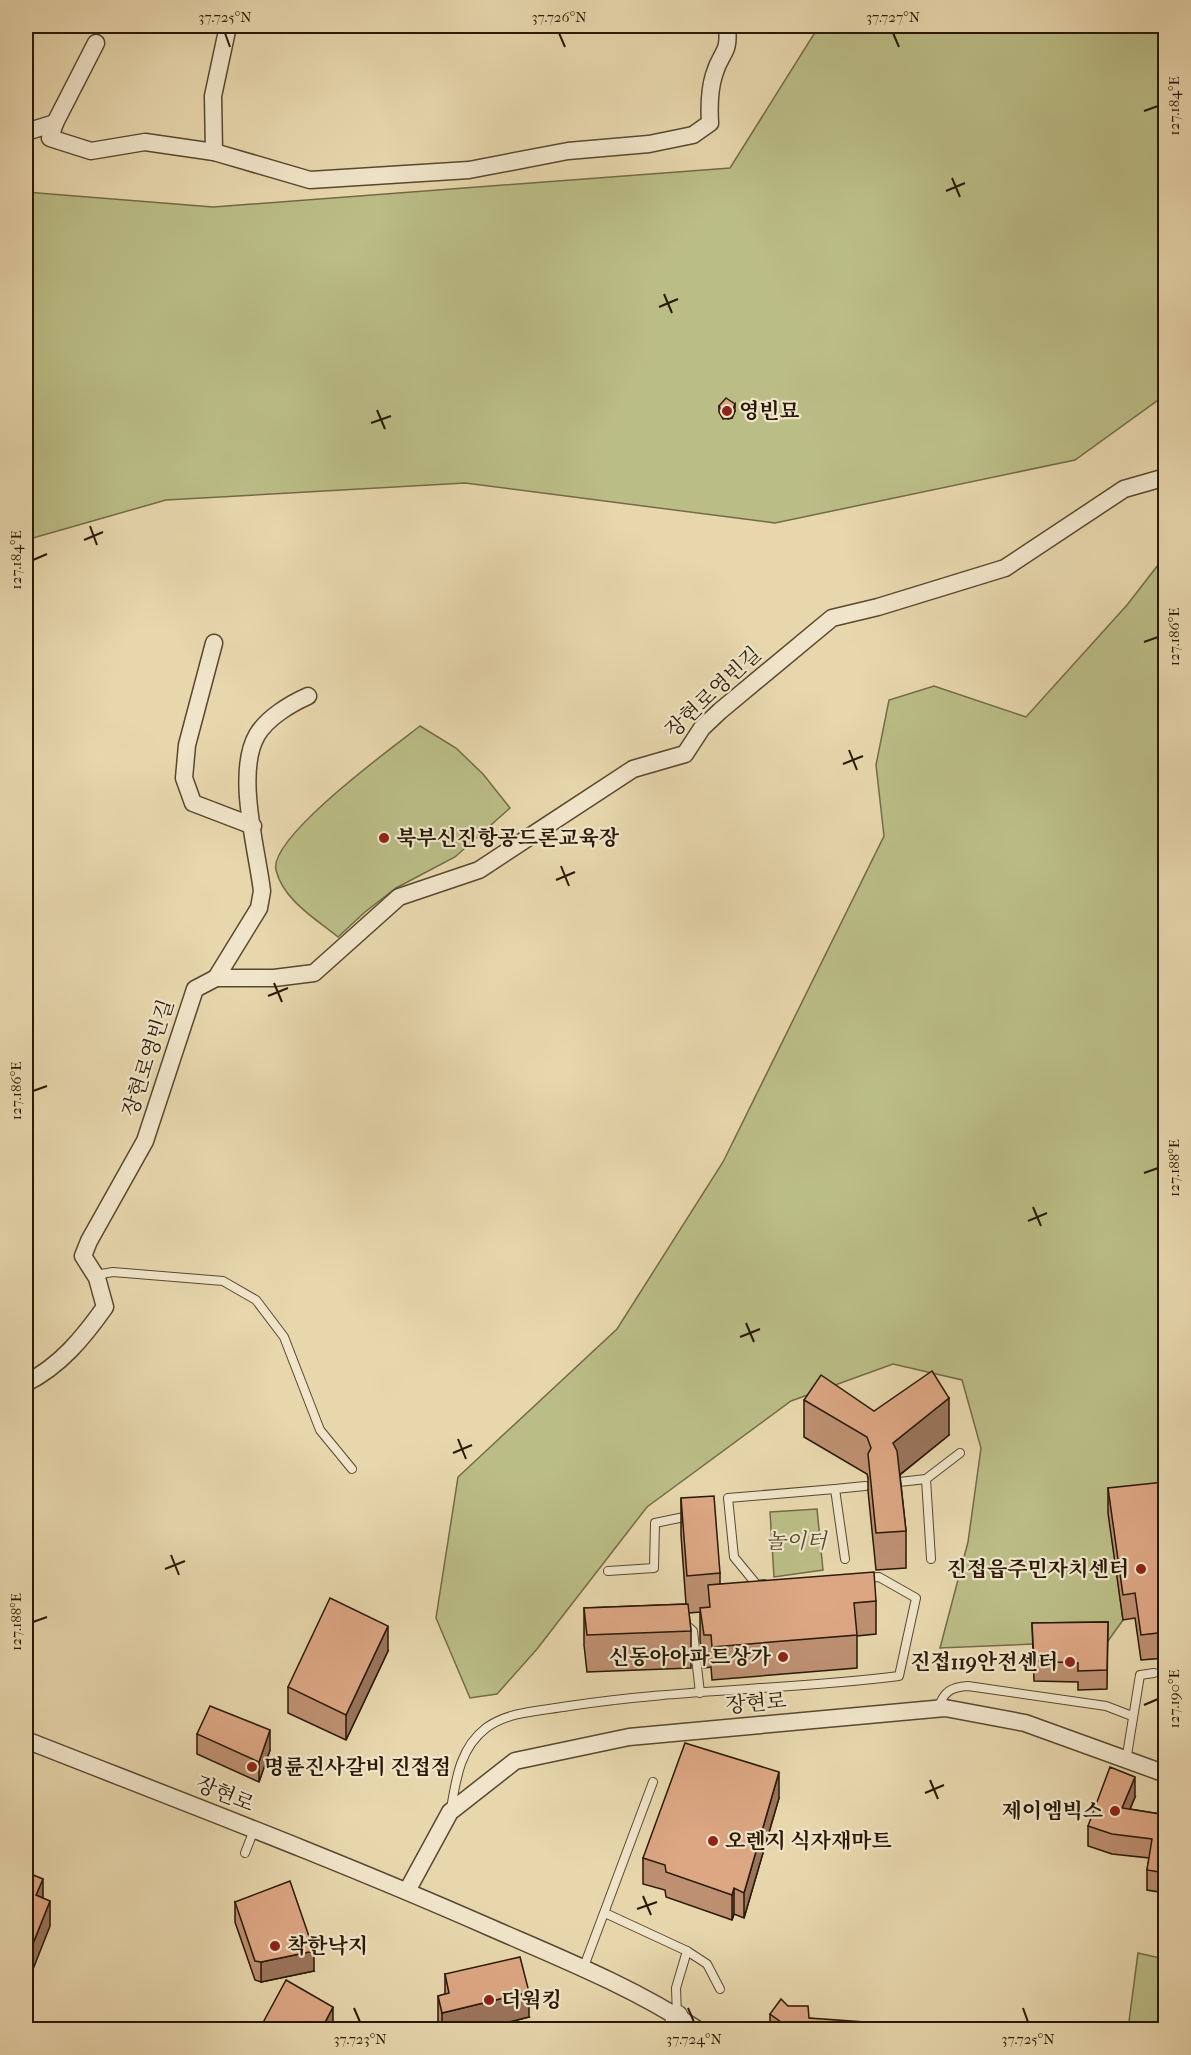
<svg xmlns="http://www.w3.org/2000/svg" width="1191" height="2055" viewBox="0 0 1191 2055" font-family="'IM FELL French Canon','Noto Serif KR',serif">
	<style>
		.green { fill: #bbbd86; stroke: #726b46; stroke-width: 1.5 }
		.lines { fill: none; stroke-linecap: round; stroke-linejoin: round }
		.service-casing { stroke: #58482f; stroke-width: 10 }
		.minor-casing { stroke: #58482f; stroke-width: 19 }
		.tertiary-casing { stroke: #58482f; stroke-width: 23 }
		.service { stroke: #f0e5ca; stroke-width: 8 }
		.minor { stroke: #f0e5ca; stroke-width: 16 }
		.tertiary { stroke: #f0e5ca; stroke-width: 21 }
		.wall { fill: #be9072; stroke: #281905; stroke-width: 1.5 }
		.shaded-wall { fill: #9b755c; stroke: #281905; stroke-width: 1.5 }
		.building { fill: #dda784; stroke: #281905; stroke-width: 1.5 }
		.ticks { fill: none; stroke: #281905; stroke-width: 2 }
		.poi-dot { fill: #8f2418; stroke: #f0e5ca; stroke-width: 2 }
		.labels { text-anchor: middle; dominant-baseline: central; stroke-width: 4.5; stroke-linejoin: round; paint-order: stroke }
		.poi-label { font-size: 21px; font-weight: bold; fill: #281905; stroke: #f0e5ca; text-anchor: start }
		.street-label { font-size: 21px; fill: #281905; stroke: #f0e5ca }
		.park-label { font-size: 21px; font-style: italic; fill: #544a2c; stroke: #f0e5ca }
		.neatline { fill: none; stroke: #281905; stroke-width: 2 }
		.ticks-label { font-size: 15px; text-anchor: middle; fill: #281905 }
	</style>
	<rect width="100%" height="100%" fill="#e8d7ad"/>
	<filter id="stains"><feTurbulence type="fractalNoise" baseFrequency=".00333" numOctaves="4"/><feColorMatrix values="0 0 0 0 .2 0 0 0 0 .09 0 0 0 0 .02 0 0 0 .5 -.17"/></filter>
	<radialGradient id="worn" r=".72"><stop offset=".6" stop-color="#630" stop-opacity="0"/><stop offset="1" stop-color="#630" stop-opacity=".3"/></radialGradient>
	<g class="green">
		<polygon points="819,26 1165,26 1165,395 1075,460 775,523 465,483 166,500 26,540 26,192 213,207 730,168"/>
		<polygon points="1165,556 1166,1507 1109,1513 1123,1620 1108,1641 940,1648 968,1542 981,1448 962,1380 893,1364 791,1401 647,1507 537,1649 497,1694 470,1698 436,1618 458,1477 617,1329 723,1162 884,836 876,765 889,700 934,686 1026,717 1127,605"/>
		<path d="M420,726L456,748L483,774L510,808L455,857L396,888L365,912L338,937C316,919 283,900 276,870C268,838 393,747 420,726Z"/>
		<polygon points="817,1509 823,1570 774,1577 770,1512"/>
		<polygon points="1138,1953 1165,1959 1165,1987 1159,2029 1128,2029"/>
	</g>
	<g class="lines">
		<defs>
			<g id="service">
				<polyline points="95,1275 113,1272 223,1281 256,1300 284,1337 320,1430 352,1469"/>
				<polyline points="926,1479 931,1559"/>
				<polyline points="899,1482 926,1479 960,1453"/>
				<polyline points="835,1489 865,1486"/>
				<polyline points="608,1571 654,1568 655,1523 689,1516"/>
				<polyline points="764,1584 757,1585 734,1557 728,1498 835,1489 845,1559"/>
				<polyline points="684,1623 693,1631 700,1693"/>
				<path d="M938,1708C944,1692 950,1687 968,1686L1106,1706L1132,1716"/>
				<polyline points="1126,1761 1140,1675 1154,1673"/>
				<path d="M451,1809C456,1779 460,1748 486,1728C509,1711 541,1711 569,1706C678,1689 789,1690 899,1676L916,1598L879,1577L863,1578"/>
				<polyline points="245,1853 254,1830"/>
				<polyline points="605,1913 687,1951 676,1988 677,2016"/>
				<polyline points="687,1951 707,1964 720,1989"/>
				<polyline points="583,1969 653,1782"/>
			</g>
			<g id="minor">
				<polyline points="55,123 96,43"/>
				<path d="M26,132L55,123L50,138L91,151L145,142L214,152L310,180L469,170L568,151L649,144L693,135L710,123C709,106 709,91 714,75C721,50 730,56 727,26"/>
				<polyline points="214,152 213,96 228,26"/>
				<polyline points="214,643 187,745 184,778 193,803 253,826"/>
				<path d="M216,978L259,908L262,891C257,849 235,773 257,735C267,718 290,704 308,696"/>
				<path d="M26,1383C60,1366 83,1338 105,1307L97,1278L83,1256L89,1241L145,1141L195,989L216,978H274L314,973L399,897L479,870L633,769L685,754L702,728L720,711L832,618L878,607L1005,568L1124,489L1166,477"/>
				<path d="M26,1740C181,1801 337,1860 489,1927C560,1958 633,1987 698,2030"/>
				<polyline points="407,1891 450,1812 515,1761 629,1737 945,1708 1025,1723 1166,1774"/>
			</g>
			<polyline id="tertiary" points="675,2030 677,2016"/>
		</defs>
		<use href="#service" class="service-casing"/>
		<use href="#minor" class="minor-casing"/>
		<use href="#tertiary" class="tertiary-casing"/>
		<use href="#service" class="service"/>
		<use href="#minor" class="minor"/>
		<use href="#tertiary" class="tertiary"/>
	</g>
	<g class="wall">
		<polygon points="719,406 735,411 732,418 723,419 719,412"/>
		<polygon points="804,1400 874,1411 949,1435 900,1475 906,1531 906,1568 876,1570 868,1491 868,1478 867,1474 804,1437"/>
		<polygon points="1108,1488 1166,1494 1166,1658 1141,1660 1135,1618 1123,1620 1108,1513"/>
		<polygon points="681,1498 720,1573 720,1584 876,1601 876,1634 857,1636 857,1668 712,1680 711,1667 704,1668 700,1640 700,1612 689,1613 691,1631 691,1668 587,1672 584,1645 584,1608 686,1604 681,1535"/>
		<polygon points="1108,1622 1107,1689 1078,1690 1078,1682 1034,1681 1032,1623"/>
		<polygon points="388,1651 346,1740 288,1713 288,1687"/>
		<polygon points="197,1734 270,1750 259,1782 197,1754"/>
		<polygon points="1135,1797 1130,1809 1166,1815 1166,1893 1147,1890 1147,1870 1149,1858 1112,1854 1088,1846 1088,1826"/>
		<polygon points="779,1798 744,1918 734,1914 732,1920 666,1897 665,1890 643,1884 643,1858"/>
		<polygon points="235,1902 314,1971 261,1982 255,1980 235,1922"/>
		<polygon points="445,1974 529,2017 478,2030 440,2030 438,2021 438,1996 445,1994"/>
		<polygon points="788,2006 809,2018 893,2030 770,2030 770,2014"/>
	</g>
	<g class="shaded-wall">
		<polygon points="735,404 735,411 732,418 728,419 728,413"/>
		<polygon points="949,1398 949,1435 893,1480 893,1443"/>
		<polygon points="388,1626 388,1651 346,1740 346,1715"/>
		<polygon points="270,1730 270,1750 259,1782 259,1762"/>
		<polygon points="779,1772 779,1798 744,1918 744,1893"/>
		<polygon points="1135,1777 1135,1797 1122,1828 1122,1808"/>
		<polygon points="43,1879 43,1905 36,1895"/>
		<polygon points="734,1888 734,1914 732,1920 732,1895"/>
		<polygon points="50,1901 50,1926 26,1987 26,1961"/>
		<polygon points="314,1951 314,1971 261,1982 261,1962"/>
		<polygon points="529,1992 529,2017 478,2030 442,2030 442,2013"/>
		<polygon points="333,2007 333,2026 332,2030 321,2030"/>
	</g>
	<g class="building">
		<polygon points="726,398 735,404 732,412 723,413 719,406"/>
		<polygon points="932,1371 949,1398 893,1443 897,1451 906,1531 876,1533 868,1454 871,1448 867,1437 804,1400 821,1375 874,1411"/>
		<polygon points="1164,1482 1166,1494 1166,1632 1141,1635 1135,1593 1123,1595 1108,1488"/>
		<polygon points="714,1496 720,1573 687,1576 681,1498"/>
		<polygon points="874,1572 876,1601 854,1603 857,1635 712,1647 711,1635 704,1635 700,1608 710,1607 708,1585"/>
		<polygon points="330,1598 388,1626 346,1715 288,1687"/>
		<polygon points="688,1604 691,1631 587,1635 584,1608"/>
		<polygon points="1108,1622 1107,1670 1078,1671 1078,1663 1034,1661 1032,1623"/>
		<polygon points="210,1706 270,1730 259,1762 197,1734"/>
		<polygon points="685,1743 779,1772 744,1893 734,1888 732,1895 666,1872 665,1865 643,1858"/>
		<polygon points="1110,1767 1135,1777 1122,1808 1166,1815 1166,1873 1147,1870 1152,1839 1112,1834 1088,1826"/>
		<polygon points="26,1872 43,1879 36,1895 50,1901 26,1961"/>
		<polygon points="290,1881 314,1951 261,1962 255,1961 235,1902"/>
		<polygon points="520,1957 529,1992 442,2013 438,1996 449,1993 445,1974"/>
		<polygon points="286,1980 333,2007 321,2030 259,2030"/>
		<polygon points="781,1999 788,2006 808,2006 809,2018 893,2024 893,2030 792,2030 770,2014"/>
	</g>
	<path class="ticks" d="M225,33L230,47M559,33L565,47M893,33L899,47M1144,111L1158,106M952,178L960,197M946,191L965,183M664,294L672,313M659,307L678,299M377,410L385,429M371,423L391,416M90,526L97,545M84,540L103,532M33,560L47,554M1144,642L1158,637M849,750L857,770M843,764L863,756M561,866L569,886M556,880L575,872M274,983L282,1002M268,996L288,988M33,1091L47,1086M1144,1173L1158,1168M1033,1207L1041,1226M1028,1221L1047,1213M746,1323L754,1342M740,1337L760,1329M458,1439L466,1459M453,1453L472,1445M171,1555L179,1575M165,1569L185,1561M33,1622L47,1617M1144,1705L1158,1699M930,1780L938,1799M925,1793L944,1785M643,1896L651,1915M637,1909L657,1902M354,2008L360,2022M688,2008L694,2022M1023,2008L1028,2022"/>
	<g class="poi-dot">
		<circle cx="727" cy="411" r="6"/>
		<circle cx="384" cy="838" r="6"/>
		<circle cx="1141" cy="1569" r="6"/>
		<circle cx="783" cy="1657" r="6"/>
		<circle cx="1070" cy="1662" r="6"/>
		<circle cx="252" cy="1767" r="6"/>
		<circle cx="1115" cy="1811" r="6"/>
		<circle cx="713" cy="1841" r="6"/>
		<circle cx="275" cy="1946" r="6"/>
		<circle cx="489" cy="2000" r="6"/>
	</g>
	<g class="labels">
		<g class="poi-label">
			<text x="739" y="411">영빈묘</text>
			<text x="396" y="838">북부신진항공드론교육장</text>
			<text x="1129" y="1569" text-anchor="end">진접읍주민자치센터</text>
			<text x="771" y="1657" text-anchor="end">신동아아파트상가</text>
			<text x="1058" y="1662" text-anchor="end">진접119안전센터</text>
			<text x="264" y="1767">명륜진사갈비 진접점</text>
			<text x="1103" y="1811" text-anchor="end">제이엠빅스</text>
			<text x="725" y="1841">오렌지 식자재마트</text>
			<text x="287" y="1946">착한낙지</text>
			<text x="501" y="2000">더웍킹</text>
		</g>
		<g class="street-label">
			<text transform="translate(713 692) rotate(-43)">장현로영빈길</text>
			<text transform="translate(148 1058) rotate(-72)">장현로영빈길</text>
			<text transform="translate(756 1703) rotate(-5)">장현로</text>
			<text transform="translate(225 1794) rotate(22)">장현로</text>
		</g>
		<g class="park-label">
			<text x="796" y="1541">놀이터</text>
		</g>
	</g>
	<rect width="1191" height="2055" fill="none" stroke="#e8d7ad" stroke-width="66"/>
	<rect x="33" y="33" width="1125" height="1989" class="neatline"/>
	<g class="ticks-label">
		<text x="225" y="22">37.725°N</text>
		<text x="559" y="22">37.726°N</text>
		<text x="893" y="22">37.727°N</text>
		<text transform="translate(1174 106) rotate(-90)" y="5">127.184°E</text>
		<text transform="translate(16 560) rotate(-90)" y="5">127.184°E</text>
		<text transform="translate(1174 637) rotate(-90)" y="5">127.186°E</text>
		<text transform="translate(16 1091) rotate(-90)" y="5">127.186°E</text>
		<text transform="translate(1174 1168) rotate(-90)" y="5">127.188°E</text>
		<text transform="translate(16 1622) rotate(-90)" y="5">127.188°E</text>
		<text transform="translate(1174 1699) rotate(-90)" y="5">127.190°E</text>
		<text x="360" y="2044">37.723°N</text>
		<text x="694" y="2044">37.724°N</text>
		<text x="1028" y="2044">37.725°N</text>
	</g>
	<rect width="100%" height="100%" filter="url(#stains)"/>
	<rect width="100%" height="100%" fill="url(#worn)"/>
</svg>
